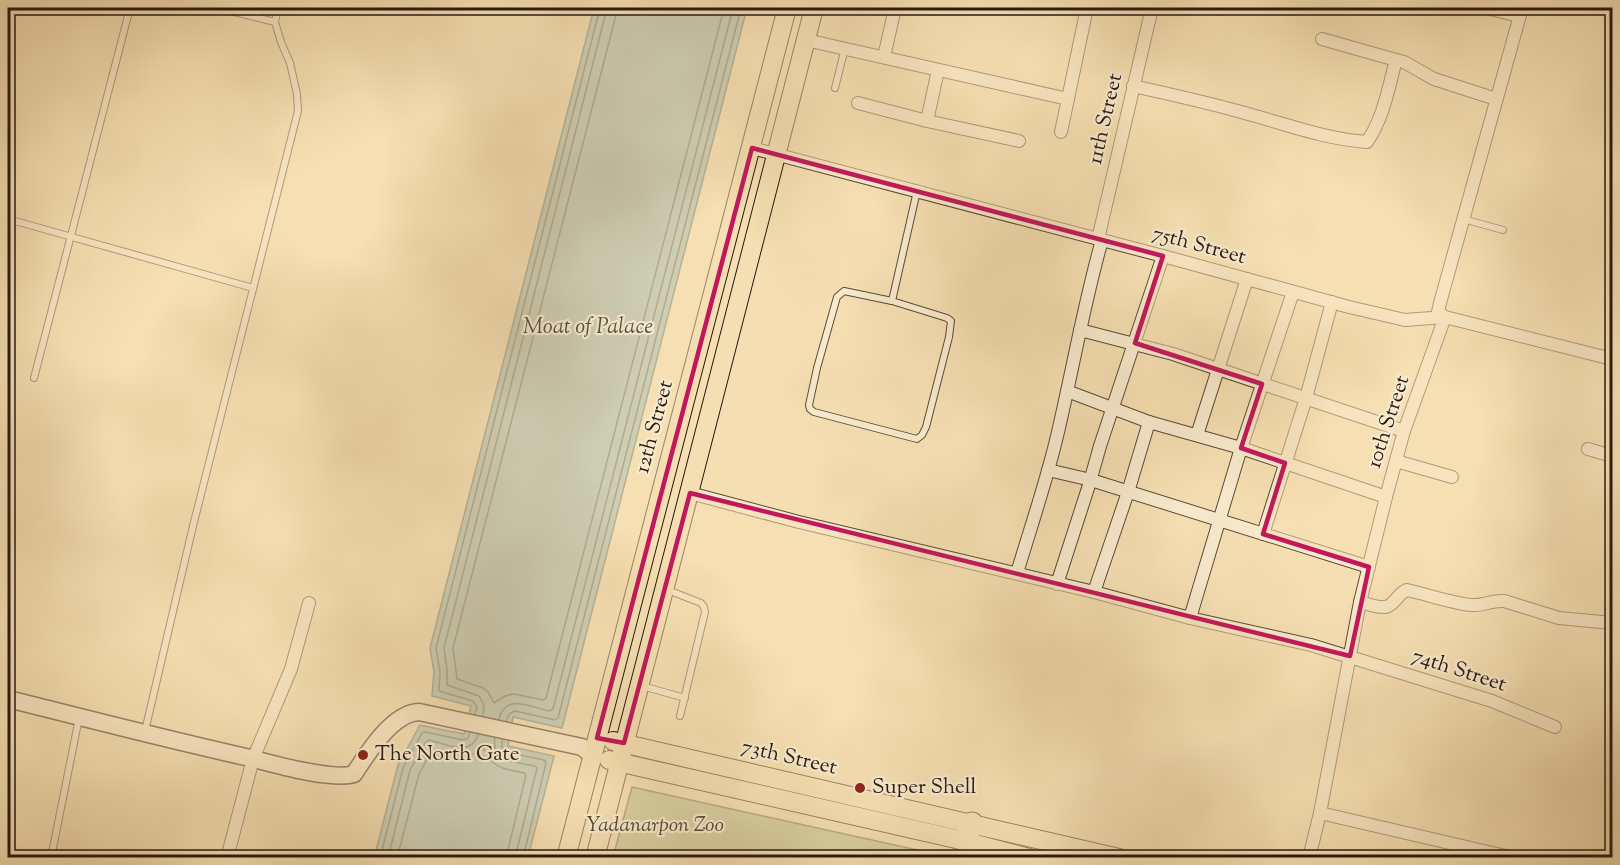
<svg xmlns="http://www.w3.org/2000/svg" width="1620" height="865" viewBox="0 0 1620 865" font-family="'Sorts Mill Goudy',serif">
	<style>
		.green { fill: #b8c28f; stroke: #706e50; stroke-width: 1.5 }
		.water { fill: #9ebbb4; stroke: #6f7a72; stroke-width: 1.5 }
		.lines { fill: none; stroke-linecap: round; stroke-linejoin: round }
		.shore { stroke: #636a62; stroke-width: 1.5 }
		.lane-casing { stroke: #5b4a38; stroke-width: 8 }
		.street-casing { stroke: #5b4a38; stroke-width: 14 }
		.secondary-casing { stroke: #281910; stroke-width: 19 }
		.primary-casing { stroke: #281910; stroke-width: 20 }
		.highway-casing { stroke: #281910; stroke-width: 23 }
		.lane { stroke: #f8eacd; stroke-width: 6 }
		.street { stroke: #f8eacd; stroke-width: 12 }
		.secondary { stroke: #f8eacd; stroke-width: 16 }
		.primary { stroke: #f5dfb2; stroke-width: 18 }
		.highway { stroke: #f5dfb2; stroke-width: 21 }
		.marked { fill: none; stroke: #c2185b; stroke-width: 4.5; stroke-linejoin: round }
		.poi-dot { fill: #8f2418; stroke: #f8eacd; stroke-width: 2 }
		.labels { text-anchor: middle; dominant-baseline: central; stroke-width: 4.5; stroke-linejoin: round; paint-order: stroke }
		.street-label { font-size: 21px; fill: #281910; stroke: #f8eacd }
		.poi-label { font-size: 21px; fill: #281910; stroke: #f8eacd; text-anchor: start }
		.park-label { font-size: 21px; font-style: italic; fill: #534c36; stroke: #f8eacd }
		.water-label { font-size: 22px; font-style: italic; fill: #515249; stroke: #f8eacd }
	</style>
	<rect width="100%" height="100%" fill="#f5dfb2"/>
	<filter id="stains"><feTurbulence type="fractalNoise" baseFrequency=".00333" numOctaves="4"/><feColorMatrix values="0 0 0 0 .2 0 0 0 0 .09 0 0 0 0 .02 0 0 0 .5 -.17"/></filter>
	<radialGradient id="worn" r=".72"><stop offset=".6" stop-color="#630" stop-opacity="0"/><stop offset="1" stop-color="#630" stop-opacity=".3"/></radialGradient>
	<polygon class="green" points="632,787 949,857 613,857"/>
	<polygon class="water" points="594,8 747,8 562,728 513,717 508,746 554,756 528,857 374,858 398,765 420,725 464,734 471,706 432,696 434,672 430,648"/>
	<g class="lines">
		<g class="shore">
			<polyline points="616,8 616,15 453,648 457,679 483,688 488,692 494,703 505,696 514,694 543,700 546,698 724,8"/>
			<polyline points="475,714 477,707 473,701 439,691 440,672 436,648 600,8"/>
			<polyline points="483,716 484,705 479,696 447,685 447,670 444,648 607,8"/>
			<path d="M499,719C505,693 531,707 549,711L553,709L733,8"/>
			<polyline points="506,721 509,714 515,711 555,720 558,718 741,8"/>
			<path d="M495,738C491,763 517,762 535,766L537,768L515,858"/>
			<polyline points="502,740 502,747 506,752 544,760 546,763 523,858"/>
			<polyline points="380,858 403,768 422,733 425,732 463,740 468,738 470,733"/>
			<path d="M388,858L410,770L426,742L429,740C445,744 471,757 478,735"/>
			<path d="M397,858L419,774L431,752L433,751C455,756 463,762 483,748C486,751 487,756 491,760C499,770 513,770 524,773L526,775L506,858"/>
		</g>
		<defs>
			<g id="lane">
				<polyline points="218,8 275,22"/>
				<polyline points="835,88 845,48"/>
				<polyline points="8,219 253,288"/>
				<polyline points="1463,219 1503,230"/>
				<polygon points="844,291 892,301 947,318 951,321 949,337 926,427 922,435 917,439 814,412 810,409 809,405 817,368 837,297"/>
				<polyline points="892,301 917,191"/>
				<polyline points="34,378 130,8"/>
				<polyline points="665,589 701,603 704,607 705,612 680,716"/>
				<polyline points="642,686 685,698"/>
				<polyline points="145,731 193,526 298,111 297,94 290,63 281,42 275,22 278,8"/>
				<polyline points="51,858 79,718"/>
			</g>
			<g id="street">
				<polyline points="1486,8 1519,16"/>
				<polyline points="1322,39 1396,60"/>
				<polyline points="806,40 1068,99"/>
				<polyline points="884,57 895,8"/>
				<path d="M1133,86C1169,94 1206,102 1241,112C1283,123 1324,139 1367,142C1384,117 1388,89 1396,60L1404,62L1434,79L1496,99"/>
				<polyline points="858,103 927,121 1019,141"/>
				<polyline points="927,121 938,70"/>
				<polyline points="1061,132 1087,8"/>
				<polyline points="752,148 1163,256 1349,307 1405,320 1445,317 1612,359"/>
				<polyline points="1098,239 1152,8"/>
				<polyline points="1080,330 1173,354 1404,431"/>
				<polyline points="1067,391 1149,422 1241,448 1386,497"/>
				<polyline points="1197,435 1247,279"/>
				<polyline points="1588,449 1612,456"/>
				<polyline points="1396,461 1452,477"/>
				<polyline points="1048,470 1091,480 1369,567"/>
				<polyline points="690,493 799,522 1094,592 1190,618 1311,645 1492,701 1555,727"/>
				<polyline points="1263,534 1306,398 1332,302"/>
				<path d="M1017,573C1031,526 1047,480 1058,432C1073,368 1084,303 1102,240"/>
				<polyline points="1057,584 1089,485 1100,446 1163,256"/>
				<polyline points="1094,592 1128,492 1149,422"/>
				<path d="M1360,602C1368,604 1377,608 1385,607C1394,606 1398,593 1407,590C1426,594 1454,604 1472,605C1483,606 1492,600 1504,601L1559,618L1612,623"/>
				<polyline points="1190,618 1241,448 1293,292"/>
				<polyline points="1320,813 1514,858"/>
				<polyline points="227,858 253,759 291,669 309,603"/>
				<polyline points="1309,858 1320,813 1360,602 1386,497 1404,431 1445,317 1438,312 1440,303 1522,8"/>
			</g>
			<path id="secondary" d="M8,699C88,719 169,740 250,758C273,764 332,781 354,774C367,754 392,713 419,712L582,747L593,756"/>
			<g id="primary">
				<polyline points="613,741 1119,858"/>
				<polyline points="609,760 956,839 1029,858"/>
				<polyline points="566,858 787,8"/>
				<polyline points="595,858 814,8"/>
			</g>
			<polyline id="highway" points="966,841 972,823"/>
		</defs>
		<use href="#lane" class="lane-casing"/>
		<use href="#street" class="street-casing"/>
		<use href="#secondary" class="secondary-casing"/>
		<use href="#primary" class="primary-casing"/>
		<use href="#highway" class="highway-casing"/>
		<use href="#lane" class="lane"/>
		<use href="#street" class="street"/>
		<use href="#secondary" class="secondary"/>
		<use href="#primary" class="primary"/>
		<use href="#highway" class="highway"/>
	</g>
	<path d="M0 0H1620V865H0ZM752,148L1163,256L1135,343L1262,384L1241,448L1285,463L1263,534L1369,567L1350,656L690,493L624,743L597,738Z" fill="#f5dfb2" fill-opacity=".55" fill-rule="evenodd"/>
	<path class="marked" d="M752,148L1163,256L1135,343L1262,384L1241,448L1285,463L1263,534L1369,567L1350,656L690,493L624,743L597,738Z"/>
	<g class="poi-dot">
		<circle cx="363" cy="755" r="6"/>
		<circle cx="860" cy="788" r="6"/>
	</g>
	<g class="labels">
		<g class="street-label">
			<text transform="translate(1106 119) rotate(-77)">11th Street</text>
			<text transform="translate(1199 246) rotate(15)">75th Street</text>
			<text transform="translate(1389 422) rotate(-72)">10th Street</text>
			<text transform="translate(655 427) rotate(-75)">12th Street</text>
			<text transform="translate(1459 671) rotate(18)">74th Street</text>
			<text transform="translate(789 758) rotate(13)">73th Street</text>
		</g>
		<g class="poi-label">
			<text x="375" y="755">The North Gate</text>
			<text x="872" y="788">Super Shell</text>
		</g>
		<g class="park-label">
			<text x="655" y="826">Yadanarpon Zoo</text>
		</g>
		<g class="water-label">
			<text x="588" y="328">Moat of Palace</text>
		</g>
	</g>
	<rect width="1620" height="865" fill="none" stroke="#f5dfb2" stroke-width="30"/>
	<rect x="9" y="9" width="1602" height="847" fill="none" stroke="#281910" stroke-width="3"/>
	<rect x="15" y="15" width="1590" height="835" fill="none" stroke="#281910" stroke-width="1.5"/>
	<rect width="100%" height="100%" filter="url(#stains)"/>
	<rect width="100%" height="100%" fill="url(#worn)"/>
</svg>
